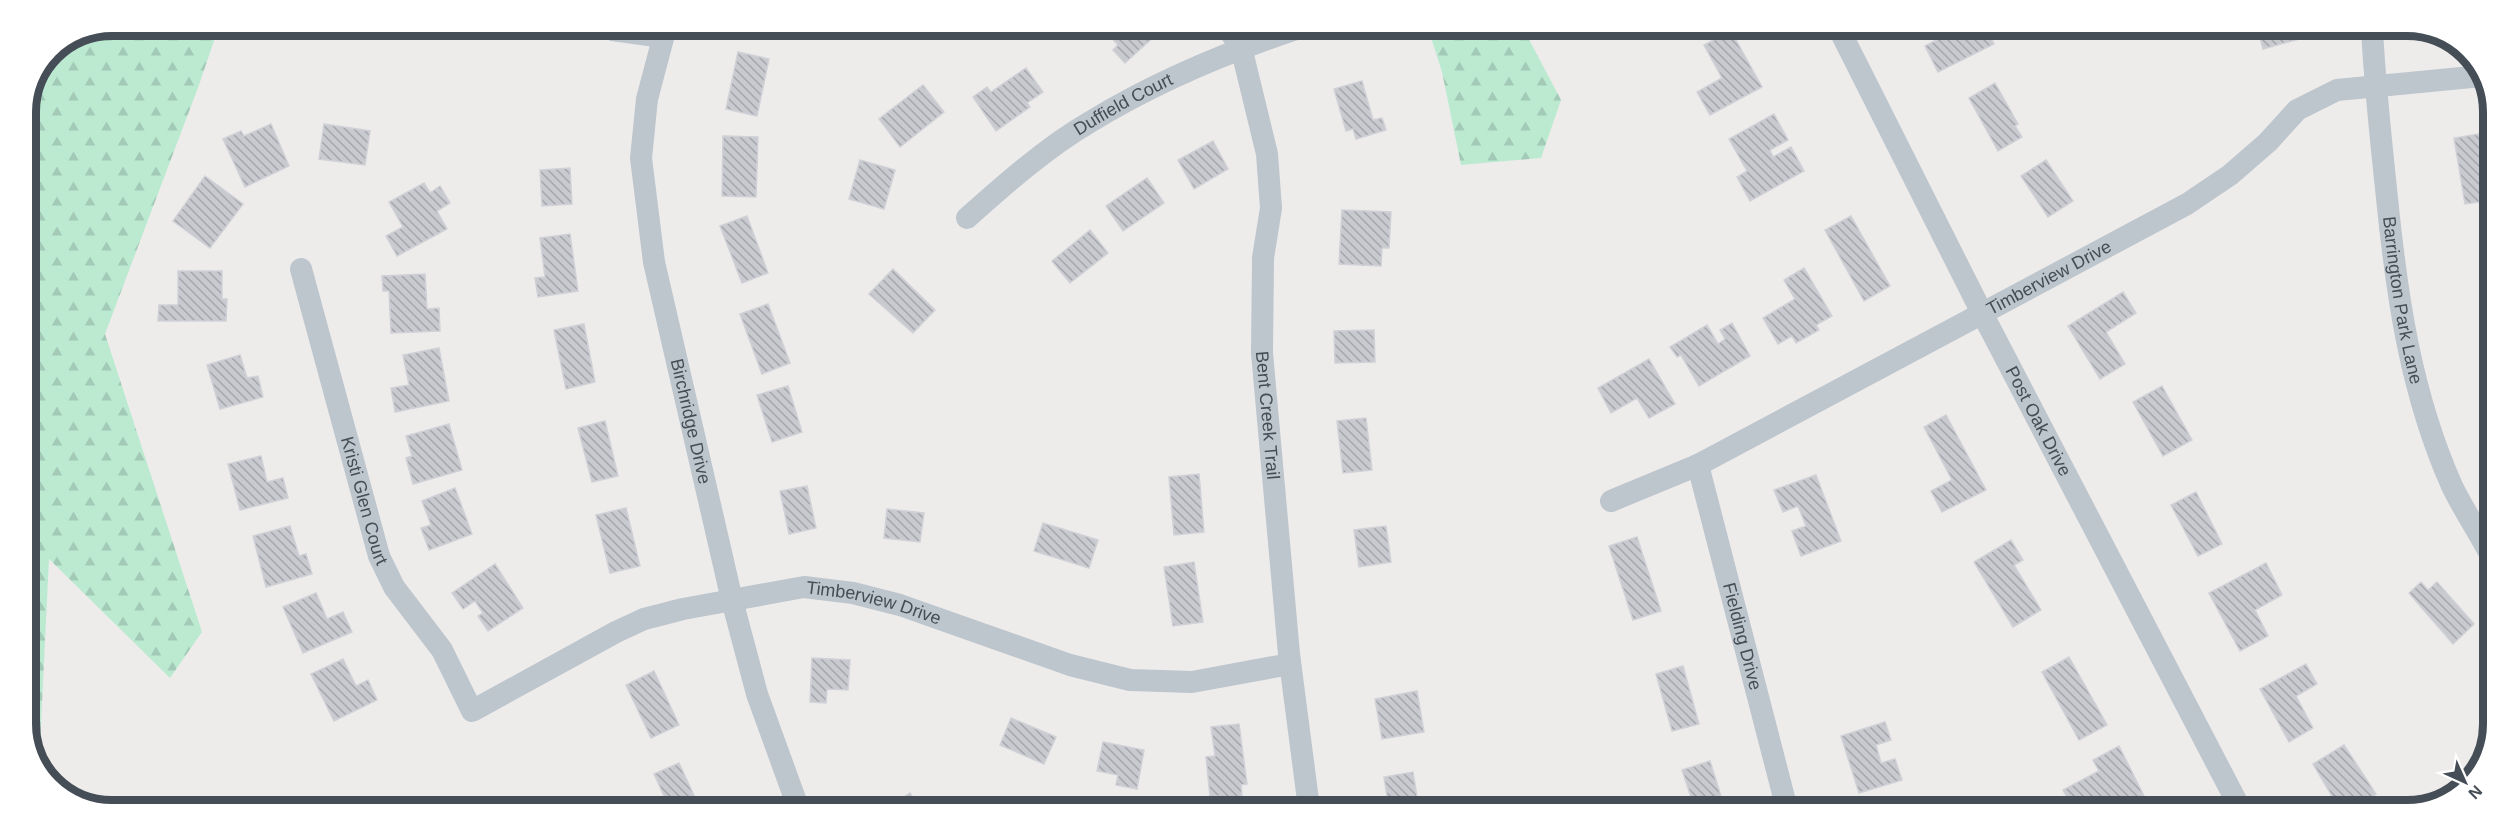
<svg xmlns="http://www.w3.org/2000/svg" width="2519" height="836" viewBox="0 0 2519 836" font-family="Arial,sans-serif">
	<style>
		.forest { fill: url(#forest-firs) }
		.building { fill: url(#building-back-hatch); stroke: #d0d1d7; stroke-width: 1.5 }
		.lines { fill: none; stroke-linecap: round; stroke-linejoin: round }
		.lane { stroke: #bdc5cd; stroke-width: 12 }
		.street { stroke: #bdc5cd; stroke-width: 22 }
		.labels { text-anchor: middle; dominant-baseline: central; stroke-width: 4.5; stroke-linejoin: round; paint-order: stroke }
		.street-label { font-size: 18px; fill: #454d57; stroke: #fff }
		.rim { fill: none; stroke: #454d57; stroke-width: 8 }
	</style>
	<defs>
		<pattern id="forest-firs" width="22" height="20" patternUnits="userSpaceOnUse" patternTransform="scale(1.5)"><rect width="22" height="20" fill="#bbead1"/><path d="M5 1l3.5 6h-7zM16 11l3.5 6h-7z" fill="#a2cab6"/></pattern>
		<pattern id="building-back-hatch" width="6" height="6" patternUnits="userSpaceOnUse" patternTransform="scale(1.5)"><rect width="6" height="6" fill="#c9cad0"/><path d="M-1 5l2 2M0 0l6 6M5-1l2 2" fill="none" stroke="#a5a6ac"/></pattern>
	</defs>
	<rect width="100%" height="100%" fill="#eeeceb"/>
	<g class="forest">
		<polygon points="112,26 219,26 199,85 105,334 202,632 170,678 49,559 39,765 26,730 26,107 51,51"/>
		<polygon points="1428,28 1523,28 1561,100 1541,158 1461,165 1442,72"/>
	</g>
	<g class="building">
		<polygon points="741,27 774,27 772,36"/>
		<polygon points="1102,27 1152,28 1158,33 1125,63 1113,50 1118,45"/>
		<polygon points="1946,29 1986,29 1994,44 1938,72 1925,46 1948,34"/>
		<polygon points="2258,30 2296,30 2299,39 2263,49"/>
		<polygon points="1731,31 1762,87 1710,115 1697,92 1722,78 1704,45"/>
		<polygon points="738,52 769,59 757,116 726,109"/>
		<polygon points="1026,68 1043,92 1027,103 1030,107 996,131 973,97 987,87 991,92"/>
		<polygon points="1362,81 1373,120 1382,118 1386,130 1356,139 1353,129 1346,131 1334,89"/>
		<polygon points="1995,83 2018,124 2015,126 2022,137 1998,151 1969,98"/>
		<polygon points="923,85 944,112 900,147 879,119"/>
		<polygon points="1774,114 1788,140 1770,150 1773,157 1791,147 1804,171 1750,201 1737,177 1747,171 1729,139"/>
		<polygon points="271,124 289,166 245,187 223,139 241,131 244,136"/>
		<polygon points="324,124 370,131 365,165 319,159"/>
		<polygon points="2484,133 2486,143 2493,142 2493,172 2489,173 2493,200 2465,204 2454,138"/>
		<polygon points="723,136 758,137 756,197 722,196"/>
		<polygon points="1213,141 1228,169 1194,189 1178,160"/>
		<polygon points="860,160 895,170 884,209 849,199"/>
		<polygon points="2046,160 2073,201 2048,217 2021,176"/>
		<polygon points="570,168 572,204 542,206 540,170"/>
		<polygon points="205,176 243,204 210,248 173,221"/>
		<polygon points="1147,178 1164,203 1123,231 1106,206"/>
		<polygon points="424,183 430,193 440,186 450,203 437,211 447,229 397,256 386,236 403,227 389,202"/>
		<polygon points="1342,210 1391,212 1389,248 1382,248 1381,266 1339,264"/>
		<polygon points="747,216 768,273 742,283 720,226"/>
		<polygon points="1851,216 1890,286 1864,301 1825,230"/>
		<polygon points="1090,230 1108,253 1070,283 1052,261"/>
		<polygon points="570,234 578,291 538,297 535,278 545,277 540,238"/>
		<polygon points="1804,268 1832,316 1816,325 1819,330 1796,343 1792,336 1778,344 1763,318 1795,299 1784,280"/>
		<polygon points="893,269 935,310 913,333 869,294"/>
		<polygon points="178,271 222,271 222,299 227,299 226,321 158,321 159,305 178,305"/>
		<polygon points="425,274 427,309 439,308 440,331 391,333 389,291 383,291 382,276"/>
		<polygon points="2123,292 2136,313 2106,332 2125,364 2100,379 2068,326"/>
		<polygon points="768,304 790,363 762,374 740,314"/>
		<polygon points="1732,323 1750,356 1699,386 1681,355 1677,357 1670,347 1707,325 1718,344 1725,339 1720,330"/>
		<polygon points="584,324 595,382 566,389 554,330"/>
		<polygon points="1374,330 1375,362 1335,363 1334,331"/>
		<polygon points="439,348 449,401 395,412 391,388 409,385 403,355"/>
		<polygon points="240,355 247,378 258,376 263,397 220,409 207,365"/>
		<polygon points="1649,359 1675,404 1649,418 1637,398 1611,413 1598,388"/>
		<polygon points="788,386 802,432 772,442 757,395"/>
		<polygon points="2162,386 2192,440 2163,456 2133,402"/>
		<polygon points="1946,415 1986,490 1942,512 1931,491 1952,480 1924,427"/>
		<polygon points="1366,418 1372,470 1343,473 1337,421"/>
		<polygon points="605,421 618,476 592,482 578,428"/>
		<polygon points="449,424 462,470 413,484 406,458 412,456 406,436"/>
		<polygon points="261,456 267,482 283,478 288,498 240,510 228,464"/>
		<polygon points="1199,474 1204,532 1174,535 1169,477"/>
		<polygon points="1816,475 1841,541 1801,556 1792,531 1806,526 1798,506 1783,512 1774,490"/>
		<polygon points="807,486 816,528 789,534 780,491"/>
		<polygon points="455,488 472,534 429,550 421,528 431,525 422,501"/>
		<polygon points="2196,492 2222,544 2198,556 2171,505"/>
		<polygon points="626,508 640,566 610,573 596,515"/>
		<polygon points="887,509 924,513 920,542 884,538"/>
		<polygon points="1043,523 1098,540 1089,568 1034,551"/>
		<polygon points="290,526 299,556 306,554 312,574 266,587 253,536"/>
		<polygon points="1386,526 1391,562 1359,567 1354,530"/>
		<polygon points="1637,537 1661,611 1633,620 1609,546"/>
		<polygon points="2011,540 2023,560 2014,565 2041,610 2013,627 1974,562"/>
		<polygon points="1194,562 1203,622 1173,626 1164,567"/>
		<polygon points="2266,563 2282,595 2255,610 2268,636 2240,651 2209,593"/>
		<polygon points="495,564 523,608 488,631 478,616 483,613 475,601 463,609 452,593"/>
		<polygon points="2421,582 2428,590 2437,582 2474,624 2453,644 2409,593"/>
		<polygon points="316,593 327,619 343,612 352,632 303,653 283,607"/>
		<polygon points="2069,657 2107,725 2079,740 2042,672"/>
		<polygon points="812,658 850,660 848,690 827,689 826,703 810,702"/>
		<polygon points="343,659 356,686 368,680 377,700 334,721 311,674"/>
		<polygon points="2306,664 2317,684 2296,696 2313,728 2289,742 2260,689"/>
		<polygon points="1683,666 1699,724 1672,731 1656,674"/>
		<polygon points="654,671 679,725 651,738 626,685"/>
		<polygon points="1417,691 1424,732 1382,739 1375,699"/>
		<polygon points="1011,718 1056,737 1044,764 1000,745"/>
		<polygon points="1885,722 1891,740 1876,745 1881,763 1895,759 1902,780 1859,793 1841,736"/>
		<polygon points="1239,724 1247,784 1241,785 1243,804 1221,807 1219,796 1210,797 1206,757 1215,756 1211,727"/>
		<polygon points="1103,742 1144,750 1137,789 1116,785 1118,775 1097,771"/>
		<polygon points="2344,745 2376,794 2362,803 2367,810 2323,810 2336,803 2313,764"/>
		<polygon points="2119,746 2146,800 2128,810 2110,810 2104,797 2080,810 2074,810 2063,790 2099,771 2093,760"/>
		<polygon points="1710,761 1725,809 1695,809 1682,770"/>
		<polygon points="679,763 697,802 686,807 669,807 654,774"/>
		<polygon points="1413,772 1419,809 1389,809 1384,777"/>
		<polygon points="910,793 919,808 888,808"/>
	</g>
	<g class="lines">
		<polyline class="lane" points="602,26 612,35 662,42"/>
		<g class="street">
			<path id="s1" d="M666,27L647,99L641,158L654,262L732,600L757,694L798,807"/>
			<path id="s2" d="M1227,28L1241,47L1267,154L1271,208L1263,258L1262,353L1289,654L1309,808"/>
			<path id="s3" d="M1839,29L1982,313L2241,810"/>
			<path id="s4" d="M2372,30C2375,86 2381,142 2387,198C2397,298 2411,394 2452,486C2463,509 2478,531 2490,554"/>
			<path id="s5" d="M967,218C1004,185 1047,147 1090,122C1155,82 1227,52 1299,28"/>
			<path id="s6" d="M301,269L379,556L394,587L442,650L472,711L616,632L644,619L683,609L804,587L853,593L900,605L1070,665L1130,680L1192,682L1290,664"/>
			<path id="s7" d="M1698,465L1787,809"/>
			<path id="s8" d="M1611,501L1698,465L2187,204L2230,175L2268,142L2297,110L2337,90L2482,76"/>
		</g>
	</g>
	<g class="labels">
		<g class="street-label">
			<text stroke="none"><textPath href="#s5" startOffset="194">Duffield Court</textPath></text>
			<text stroke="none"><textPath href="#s8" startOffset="492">Timberview Drive</textPath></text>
			<text stroke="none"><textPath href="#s4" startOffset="272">Barrington Park Lane</textPath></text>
			<text stroke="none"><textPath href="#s2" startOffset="396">Bent Creek Trail</textPath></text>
			<text stroke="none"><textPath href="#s3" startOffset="440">Post Oak Drive</textPath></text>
			<text stroke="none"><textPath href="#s1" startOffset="402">Birchridge Drive</textPath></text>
			<text stroke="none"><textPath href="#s6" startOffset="240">Kristi Glen Court</textPath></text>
			<text stroke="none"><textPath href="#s6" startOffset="909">Timberview Drive</textPath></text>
			<text stroke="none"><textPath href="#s7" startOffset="177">Fielding Drive</textPath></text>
		</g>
	</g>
	<path d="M0 0H2519V836H0ZM112 36H2407A76 76 0 0 1 2483 112V724A76 76 0 0 1 2407 800H112A76 76 0 0 1 36 724V112A76 76 0 0 1 112 36Z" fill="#fff" fill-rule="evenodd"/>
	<path class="rim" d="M112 36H2407A76 76 0 0 1 2483 112V724A76 76 0 0 1 2407 800H112A76 76 0 0 1 36 724V112A76 76 0 0 1 112 36Z"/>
	<g transform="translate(2465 782) rotate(135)" stroke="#ffffff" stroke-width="4.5" paint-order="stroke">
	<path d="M0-4.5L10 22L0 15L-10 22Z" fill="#454d57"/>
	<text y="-9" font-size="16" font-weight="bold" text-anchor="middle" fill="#454d57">N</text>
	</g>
</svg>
